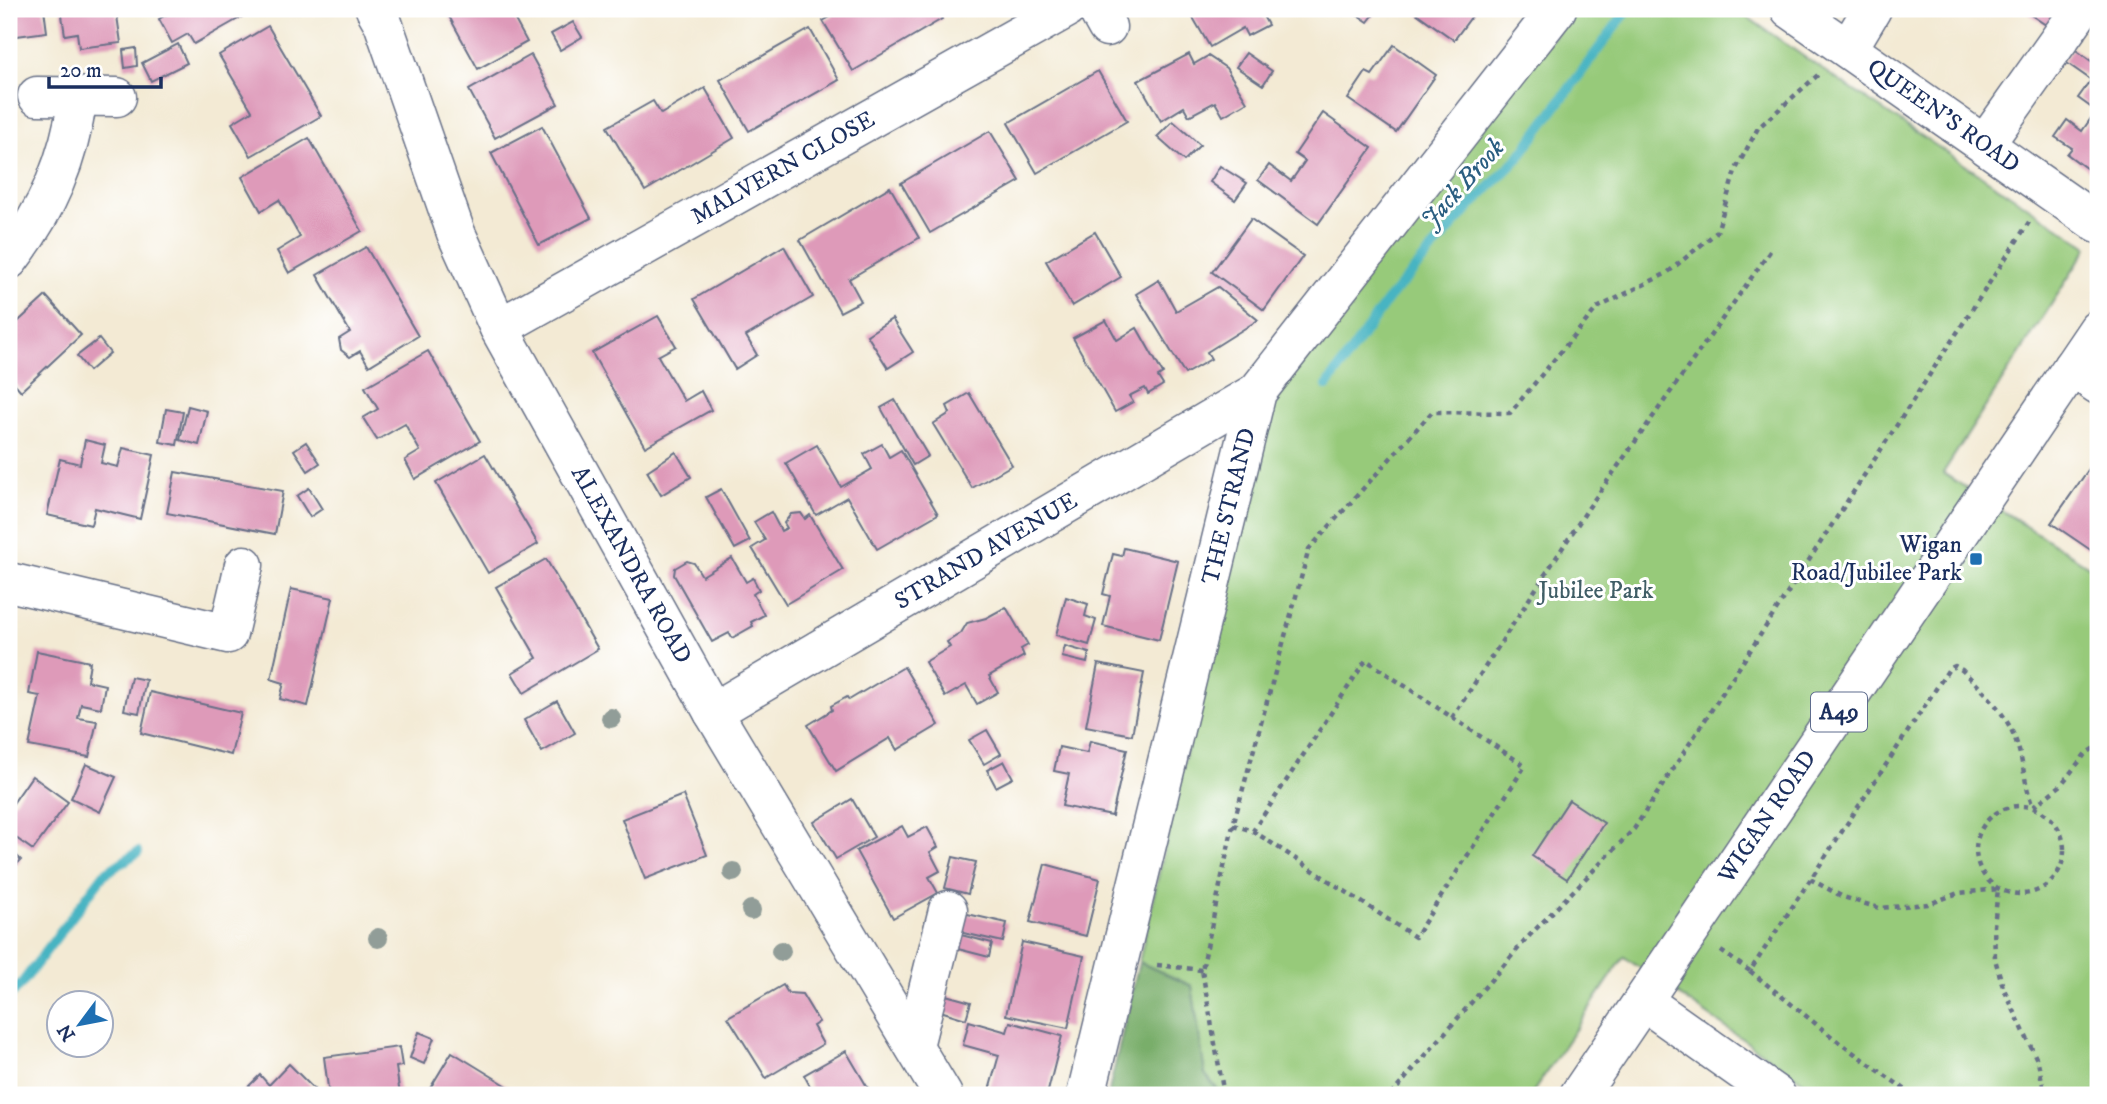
<svg xmlns="http://www.w3.org/2000/svg" width="2107" height="1104" viewBox="0 0 2107 1104" font-family="'IM FELL DW Pica',serif">
	<style>
		.green { fill: #97ca7a; stroke: #597c6c; stroke-width: 2 }
		.forest { fill: #79ae6a; stroke: #4a6e64; stroke-width: 2 }
		.lines { fill: none; stroke-linecap: round; stroke-linejoin: round }
		.stream { stroke: #46b4c2; stroke-width: 10 }
		.building { fill: #de9ab9 }
		.minor-casing { stroke: #677087; stroke-width: 41 }
		.major-casing { stroke: #677087; stroke-width: 41 }
		.path { stroke: #677087; stroke-width: 4.5; stroke-dasharray: 5 5; stroke-linecap: butt }
		.minor { stroke: #fff; stroke-width: 38 }
		.major { stroke: #fff; stroke-width: 38 }
		.tree { fill: #919d98 }
		.poi-dot { fill: #1f6fb2; stroke: #fff; stroke-width: 2.5 }
		.labels { text-anchor: middle; dominant-baseline: central; stroke-width: 6; stroke-linejoin: round; paint-order: stroke }
		.shield { fill: #fff; stroke: #5f6d8e; stroke-width: 2 }
		.shield-label { font-size: 23px; font-weight: bold; fill: #1b2f5e }
		.street-label { font-size: 24px; fill: #1b2f5e; stroke: #fff }
		.poi-label { font-size: 24px; fill: #1b2f5e; stroke: #fff; text-anchor: end }
		.park-label { font-size: 24px; fill: #405e66; stroke: #fff }
		.water-label { font-size: 26px; font-style: italic; fill: #2a5e81; stroke: #fff }
	</style>
	<rect width="100%" height="100%" fill="#fff"/>
	<filter id="ink" filterUnits="userSpaceOnUse"><feTurbulence type="fractalNoise" baseFrequency=".0143" numOctaves="2"/><feDisplacementMap in="SourceGraphic" scale="14" xChannelSelector="R" yChannelSelector="G"/><feConvolveMatrix kernelMatrix="1 2 1 2 8 2 1 2 1" color-interpolation-filters="sRGB"/></filter>
	<filter id="wash" filterUnits="userSpaceOnUse"><feTurbulence type="fractalNoise" baseFrequency=".00686" numOctaves="4" result="noise"/><feDisplacementMap in="SourceGraphic" scale="28" xChannelSelector="R" yChannelSelector="G"/><feGaussianBlur stdDeviation="1.57" result="paint"/><feColorMatrix in="noise" values="0 0 0 0 0 0 0 0 0 0 0 0 0 0 0 0 0 1.4 0 .05"/><feComposite in="paint" operator="in"/></filter>
	<g filter="url(#wash)">
		<rect width="100%" height="100%" fill="#f3ead4"/>
		<polygon class="green" points="1576,9 1736,9 1823,70 2088,247 1943,473 2098,572 2098,1095 1823,1095 1624,957 1531,1095 1222,1095 1205,1075 1192,986 1139,962 1269,383"/>
		<polygon class="forest" points="1139,962 1192,986 1205,1074 1222,1095 1108,1095"/>
		<g class="lines">
			<g class="stream">
				<polyline points="1327,386 1386,302 1468,209 1519,157 1628,9"/>
				<polyline points="9,996 22,983 104,874 138,852"/>
			</g>
		</g>
		<g id="blocks">
			<g class="building">
				<polygon points="9,9 44,9 47,32 9,37"/>
				<polygon points="61,9 116,9 121,43 79,48 77,33 65,35"/>
				<polygon points="176,9 244,9 247,14 194,44 188,34 172,43 159,19"/>
				<polygon points="445,9 509,9 527,42 478,69"/>
				<polygon points="844,9 936,9 942,19 853,71 823,21"/>
				<polygon points="1188,9 1277,9 1263,16 1268,25 1247,36 1243,28 1210,47"/>
				<polygon points="1349,9 1378,9 1368,22"/>
				<polygon points="1413,9 1477,9 1454,40 1412,10"/>
				<polygon points="2022,9 2061,9 2049,27"/>
				<polygon points="573,22 582,37 560,50 551,34"/>
				<polygon points="268,26 321,116 251,156 232,123 252,111 219,55"/>
				<polygon points="810,29 839,80 749,131 720,80"/>
				<polygon points="178,44 187,63 151,81 142,63"/>
				<polygon points="1394,45 1436,75 1396,132 1348,99 1366,72 1372,75"/>
				<polygon points="136,48 137,66 125,68 123,50"/>
				<polygon points="2073,48 2098,66 2098,177 2067,154 2072,148 2055,137 2067,120 2082,131 2096,111 2078,98 2091,80 2064,61"/>
				<polygon points="1246,53 1272,71 1263,85 1236,67"/>
				<polygon points="1189,54 1194,64 1208,56 1226,68 1247,102 1223,116 1215,102 1189,116 1184,107 1161,121 1138,81"/>
				<polygon points="531,55 558,104 495,138 469,90"/>
				<polygon points="1098,71 1127,121 1037,173 1008,123"/>
				<polygon points="705,88 734,138 645,191 607,127 653,101 661,114"/>
				<polygon points="1323,113 1372,148 1318,224 1258,180 1269,165 1291,181 1305,161 1295,154"/>
				<polygon points="1173,121 1200,145 1184,161 1157,137"/>
				<polygon points="542,126 591,218 539,245 491,153"/>
				<polygon points="990,131 1020,181 930,233 901,183"/>
				<polygon points="309,138 362,231 289,273 277,251 300,237 279,200 261,211 242,177"/>
				<polygon points="1220,166 1247,183 1235,200 1210,182"/>
				<polygon points="890,187 919,238 849,279 861,301 840,312 800,240"/>
				<polygon points="1251,219 1303,256 1264,310 1212,272"/>
				<polygon points="1095,232 1121,277 1072,306 1046,261"/>
				<polygon points="784,246 813,297 746,336 757,355 735,369 694,299"/>
				<polygon points="366,247 418,336 369,366 360,351 350,357 341,350 339,339 350,332 317,275"/>
				<polygon points="1159,280 1176,311 1218,287 1258,320 1207,352 1211,359 1185,374 1136,294"/>
				<polygon points="46,296 81,335 21,391 9,377 9,330"/>
				<polygon points="658,316 676,346 658,356 684,401 701,391 711,410 645,447 592,353"/>
				<polygon points="892,319 913,352 888,368 867,335"/>
				<polygon points="1106,320 1117,340 1137,328 1163,374 1158,377 1163,385 1148,394 1145,388 1129,396 1133,402 1115,412 1073,338"/>
				<polygon points="99,339 110,353 89,371 77,356"/>
				<polygon points="428,351 480,441 415,479 405,460 420,451 405,424 377,440 363,418 378,409 365,387"/>
				<polygon points="969,393 1012,465 972,488 933,424 950,413 947,406"/>
				<polygon points="895,400 928,456 913,465 881,408"/>
				<polygon points="188,406 207,411 199,445 180,440"/>
				<polygon points="166,409 183,412 177,445 160,442"/>
				<polygon points="85,440 105,445 101,463 118,467 123,448 154,455 140,519 95,508 91,525 47,515 60,459 80,464"/>
				<polygon points="306,442 320,463 308,471 294,450"/>
				<polygon points="882,444 889,457 901,450 938,514 877,549 847,497 816,515 786,463 817,445 841,487 872,469 864,454"/>
				<polygon points="676,452 691,477 661,495 647,471"/>
				<polygon points="485,454 538,544 488,573 436,483"/>
				<polygon points="2098,456 2098,549 2095,553 2051,523"/>
				<polygon points="175,472 283,491 275,534 167,513"/>
				<polygon points="309,488 322,509 310,517 297,496"/>
				<polygon points="721,489 750,541 735,549 706,497"/>
				<polygon points="771,512 781,531 787,528 784,523 791,514 801,513 805,519 810,515 843,570 786,604 752,548 765,540 754,522"/>
				<polygon points="1124,548 1178,561 1159,640 1103,626 1110,596 1103,594 1113,554 1122,556"/>
				<polygon points="732,558 746,582 753,578 759,590 753,594 764,615 751,622 753,626 732,638 729,633 712,642 674,575 675,568 687,561 694,563 702,576"/>
				<polygon points="546,559 598,649 524,693 512,673 537,658 496,587"/>
				<polygon points="291,589 333,598 308,706 280,699 284,683 271,679"/>
				<polygon points="1066,597 1088,604 1085,616 1096,620 1089,645 1056,635"/>
				<polygon points="1006,607 1028,645 1021,649 1024,656 989,676 998,692 977,704 966,685 945,697 925,662 950,647 947,642 961,633 967,623 986,618"/>
				<polygon points="1065,646 1089,653 1087,663 1062,657"/>
				<polygon points="37,651 90,662 87,681 105,685 101,708 81,704 78,718 97,721 89,757 29,746 40,696 29,694"/>
				<polygon points="1098,664 1144,673 1132,735 1086,726"/>
				<polygon points="904,667 939,725 897,750 890,738 836,771 808,725 832,710 831,706 847,697 849,700"/>
				<polygon points="131,677 146,680 139,713 124,710"/>
				<polygon points="150,692 241,713 231,755 141,733"/>
				<polygon points="557,701 575,733 542,752 524,720"/>
				<polygon points="987,730 1001,754 984,764 969,740"/>
				<polygon points="1090,741 1127,749 1112,816 1062,806 1069,774 1054,771 1059,747 1087,753"/>
				<polygon points="1004,761 1013,778 996,787 987,770"/>
				<polygon points="86,764 116,777 100,812 71,798"/>
				<polygon points="32,776 68,802 33,850 9,833 9,809"/>
				<polygon points="683,795 707,855 645,879 622,819"/>
				<polygon points="852,799 874,837 836,859 814,822"/>
				<polygon points="1569,800 1604,823 1567,879 1532,856"/>
				<polygon points="902,826 908,837 927,827 938,847 930,852 940,871 929,877 938,893 893,918 856,851"/>
				<polygon points="9,848 21,860 9,872"/>
				<polygon points="953,857 976,862 968,894 945,888"/>
				<polygon points="1045,864 1100,879 1086,936 1030,922"/>
				<polygon points="963,913 1007,923 1003,942 959,932"/>
				<polygon points="961,935 992,943 989,957 958,949"/>
				<polygon points="1022,942 1084,956 1068,1028 1006,1015"/>
				<polygon points="783,985 788,993 802,994 819,1022 813,1026 823,1044 766,1078 728,1017"/>
				<polygon points="942,994 971,1002 966,1019 937,1010"/>
				<polygon points="969,1021 1007,1032 1010,1022 1062,1036 1047,1095 988,1094 999,1055 963,1045"/>
				<polygon points="419,1032 434,1038 424,1064 410,1058"/>
				<polygon points="399,1047 402,1066 396,1067 400,1095 329,1095 324,1057"/>
				<polygon points="846,1051 872,1095 798,1095 811,1088 804,1075"/>
				<polygon points="452,1052 514,1090 511,1095 426,1095"/>
				<polygon points="289,1064 314,1089 308,1095 247,1095 243,1092 260,1075 269,1085"/>
				<polygon points="1675,1090 1675,1095 1659,1095 1658,1092"/>
			</g>
		</g>
	</g>
	<g filter="url(#ink)">
		<use href="#blocks" fill-opacity="0" stroke="#677087" stroke-width="2"/>
		<g class="lines">
			<defs>
				<g id="minor">
					<path id="s1" d="M375,9L383,23L456,233L499,328L713,712L943,1095"/>
					<polyline points="1097,9 1107,27"/>
					<path id="s2" d="M1790,9L2098,224"/>
					<polyline points="1848,49 1872,9"/>
					<polyline points="37,96 117,97"/>
					<polyline points="1985,144 2081,9"/>
					<path d="M9,260C48,209 69,160 78,97"/>
					<path id="s3" d="M499,328L1066,9"/>
					<polyline points="2072,367 2098,385"/>
					<polyline points="9,582 228,634 244,565"/>
					<path id="s4" d="M713,712L1257,392"/>
					<polyline points="1643,1001 1776,1095"/>
					<polyline points="914,1046 948,910"/>
					<path id="s5" d="M1086,1095L1257,392L1557,9"/>
				</g>
				<g id="major">
					<path id="s6" d="M1579,1095L2098,329"/>
				</g>
			</defs>
			<use href="#minor" class="minor-casing"/>
			<use href="#major" class="major-casing"/>
			<g class="path">
				<polyline points="1452,718 1589,507 1771,250"/>
				<circle cx="2020" cy="850" r="44"/>
				<polyline points="1233,825 1253,831 1415,937 1525,766 1366,660 1253,831"/>
				<polyline points="1810,879 1843,897 1879,908 1929,904 1958,893 1998,889 1994,926 1995,959 2003,987 2038,1062 2045,1095"/>
				<path d="M1721,951L1750,971L1949,669L1955,666L1962,670C1985,692 2007,713 2017,744C2024,765 2025,787 2033,807L2060,786L2086,753L2098,746"/>
				<polyline points="1157,965 1202,970"/>
				<polyline points="1750,971 1841,1044 1913,1095"/>
				<polyline points="1224,1095 1202,970 1233,825 1309,549 1432,412 1510,413 1597,308 1667,273 1717,232 1735,171 1758,128 1819,74"/>
				<polyline points="1391,1095 1530,935 1634,829 2029,222"/>
			</g>
			<use href="#minor" class="minor"/>
			<use href="#major" class="major"/>
		</g>
		<g class="tree">
			<circle cx="611" cy="718" r="10"/>
			<circle cx="733" cy="872" r="10"/>
			<circle cx="751" cy="910" r="10"/>
			<circle cx="378" cy="938" r="10"/>
			<circle cx="781" cy="951" r="10"/>
		</g>
	</g>
	<rect class="poi-dot" x="1969" y="552" width="14" height="14" rx="3.5"/>
	<g class="labels">
		<rect class="shield" x="1811" y="692.5" width="56" height="39" rx="5"/>
		<g class="shield-label">
			<text x="1839" y="712">A49</text>
		</g>
		<g class="street-label">
			<text stroke="none"><textPath href="#s2" startOffset="187">QUEEN'S ROAD</textPath></text>
			<text stroke="none"><textPath href="#s3" startOffset="326">MALVERN CLOSE</textPath></text>
			<text stroke="none"><textPath href="#s5" startOffset="606">THE STRAND</textPath></text>
			<text stroke="none"><textPath href="#s4" startOffset="317">STRAND AVENUE</textPath></text>
			<text stroke="none"><textPath href="#s1" startOffset="614">ALEXANDRA ROAD</textPath></text>
			<text stroke="none"><textPath href="#s6" startOffset="336">WIGAN ROAD</textPath></text>
		</g>
		<g class="poi-label">
			<text x="1962" y="545">Wigan<tspan x="1962" dy="28">Road/Jubilee Park</tspan></text>
		</g>
		<g class="park-label">
			<text x="1596" y="591">Jubilee Park</text>
		</g>
		<g class="water-label">
			<text transform="translate(1463 184) rotate(-48)">Jack Brook</text>
		</g>
	</g>
	<rect width="2107" height="1104" fill="none" stroke="#fff" stroke-width="35"/>
	<g transform="translate(80 1024) rotate(238)"><circle r="33" fill="#ffffff" stroke="#a4acbf" stroke-width="2"/>
	<path d="M0-5L12 26L0 18L-12 26Z" fill="#1f6fb2"/>
	<text y="-10" font-size="19" font-weight="bold" text-anchor="middle" fill="#1b2f5e">N</text>
	</g>
	<path d="M49 77v10h112v-10" fill="none" stroke="#1b2f5e" stroke-width="3.5"/>
	<text x="60" y="77" font-size="21" fill="#1b2f5e" stroke="#ffffff" stroke-width="5" paint-order="stroke">20 m</text>
</svg>
